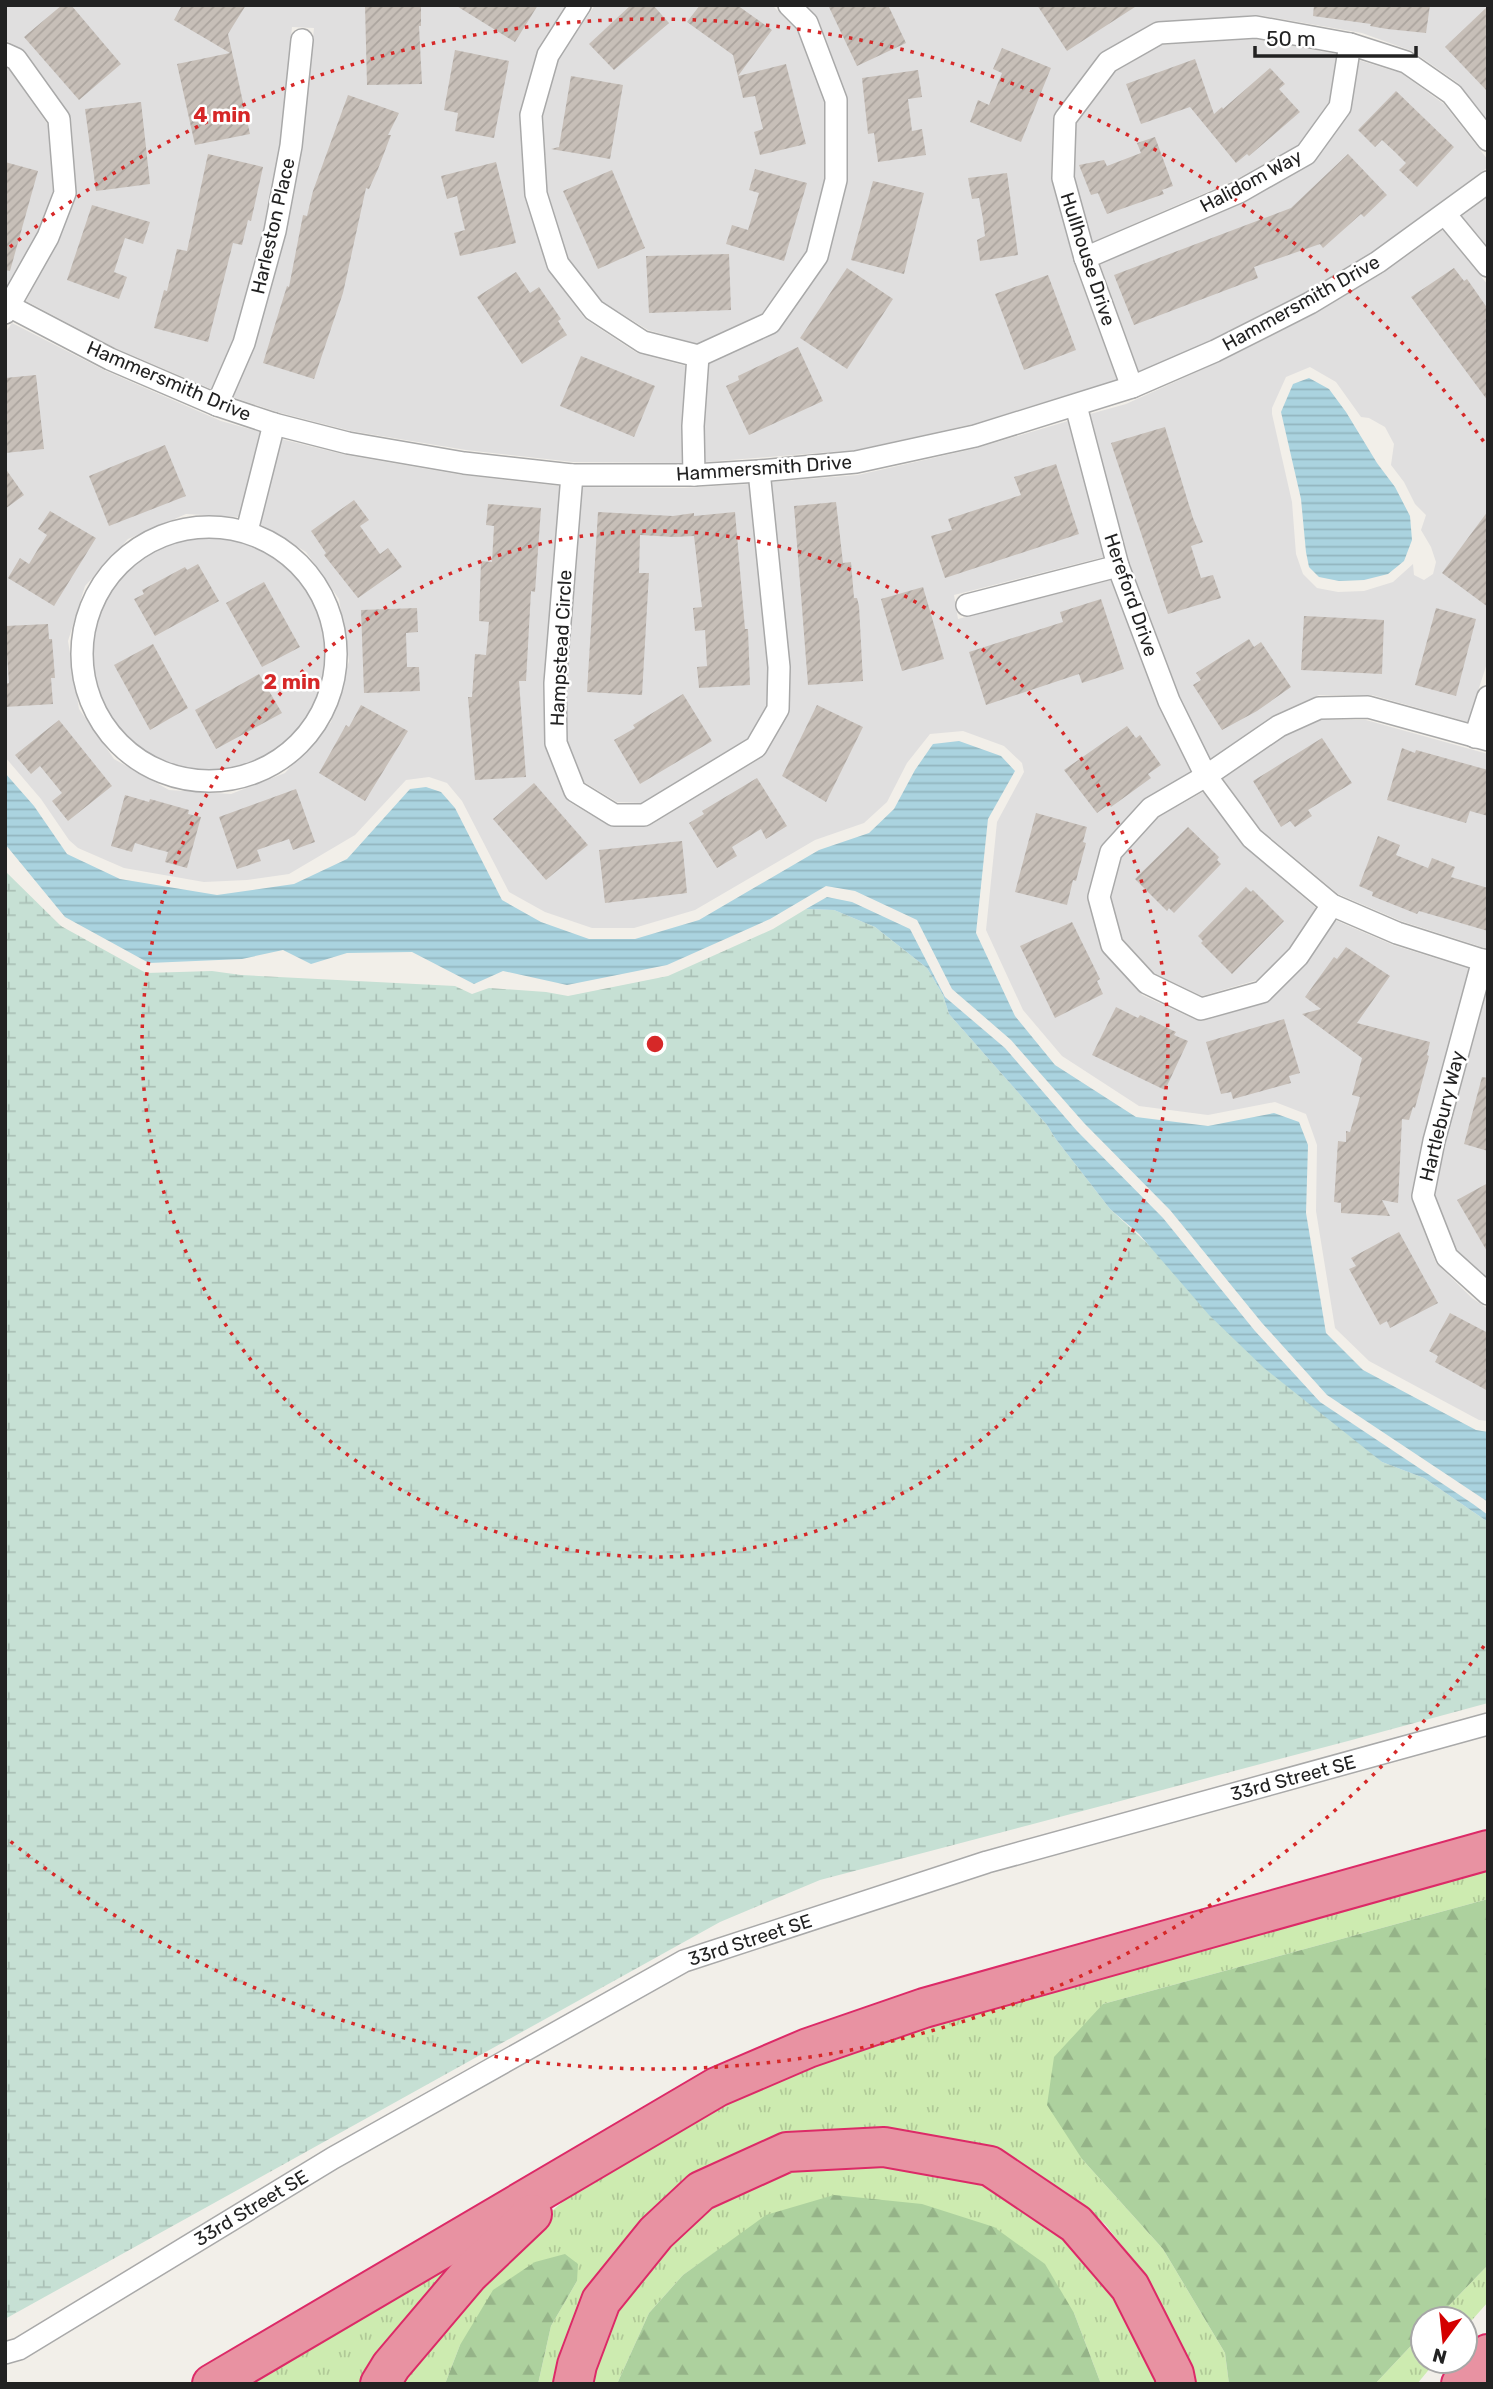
<svg xmlns="http://www.w3.org/2000/svg" width="1493" height="2389" viewBox="0 0 1493 2389" font-family="Rubik,sans-serif">
	<style>
		.residential { fill: #e0dfdf; fill-rule: evenodd }
		.grass { fill: url(#grass-tufts) }
		.forest { fill: url(#forest-firs) }
		.wetland { fill: url(#wetland-marsh) }
		.water { fill: url(#water-rules) }
		.building { fill: url(#building-hatch) }
		.lines { fill: none; stroke-linecap: round; stroke-linejoin: round }
		.street-casing { stroke: #a9a9a9; stroke-width: 24 }
		.highway-casing { stroke: #dc2a67; stroke-width: 42 }
		.street { stroke: #fff; stroke-width: 21 }
		.highway { stroke: #e892a2; stroke-width: 38 }
		.ring { fill: none; stroke: #d62828; stroke-width: 3.5; stroke-dasharray: 3.5 7 }
		.labels { text-anchor: middle; dominant-baseline: central; stroke-width: 5; stroke-linejoin: round; paint-order: stroke }
		.street-label { font-size: 19px; fill: #222; stroke: #fff }
		.centre { fill: #d62828; stroke: #fff; stroke-width: 3.5 }
		.ring-label { font-size: 21px; text-anchor: middle; font-weight: bold; fill: #d62828; stroke: #fff; stroke-width: 5; stroke-linejoin: round; paint-order: stroke }
	</style>
	<defs>
		<pattern id="grass-tufts" width="24" height="20" patternUnits="userSpaceOnUse" patternTransform="scale(1.75)"><rect width="24" height="20" fill="#cdebb0"/><path d="M3 7l-1-3M5 7V3M7 7l1-3M15 17l-1-3M17 17v-4M19 17l1-3" fill="none" stroke="#b0c997"/></pattern>
		<pattern id="forest-firs" width="22" height="20" patternUnits="userSpaceOnUse" patternTransform="scale(1.75)"><rect width="22" height="20" fill="#add19e"/><path d="M5 1l3.5 6h-7zM16 11l3.5 6h-7z" fill="#95b388"/></pattern>
		<pattern id="wetland-marsh" width="20" height="14" patternUnits="userSpaceOnUse" patternTransform="scale(1.75)"><rect width="20" height="14" fill="#c6e0d4"/><path d="M1 5h8M5 5V1M11 12h8M15 12V8" fill="none" stroke="#aac0b6"/></pattern>
		<pattern id="water-rules" width="6" height="5" patternUnits="userSpaceOnUse" patternTransform="scale(1.75)"><rect width="6" height="5" fill="#aad3df"/><path d="M0 2.5h6" fill="none" stroke="#92b5bf"/></pattern>
		<pattern id="building-hatch" width="6" height="6" patternUnits="userSpaceOnUse" patternTransform="scale(1.75)"><rect width="6" height="6" fill="#c7bfb8"/><path d="M-1 1l2-2M0 6l6-6M5 7l2-2" fill="none" stroke="#aba49e"/></pattern>
	</defs>
	<rect width="100%" height="100%" fill="#f2efe9"/>
	<g class="residential">
		<polygon points="5,5 567,5 537,52 520,116 525,195 548,269 585,319 637,353 686,366 682,426 683,463 573,462 466,450 351,431 277,412 232,397 254,346 286,233 302,147 314,28 292,27 280,145 264,229 233,339 211,389 115,348 26,301 58,241 76,191 71,118 68,112 25,51 5,40"/>
		<polygon points="595,5 772,5 798,31 825,103 825,179 807,251 763,313 698,344 648,330 601,301 568,258 547,190 543,116 558,60"/>
		<polygon points="806,5 1488,5 1488,121 1458,83 1412,51 1362,33 1258,15 1154,22 1100,55 1056,112 1053,119 1051,178 1078,274 1117,380 973,424 856,450 705,462 704,426 709,364 778,330 828,259 848,180 846,95 818,18"/>
		<polygon points="1255,39 1337,54 1329,102 1299,145 1235,180 1092,242 1074,176 1076,123 1115,72 1161,45"/>
		<polygon points="1358,60 1401,73 1444,104 1488,160 1488,167 1373,252 1306,292 1211,340 1139,372 1100,264 1243,203 1310,165 1348,114"/>
		<polygon points="5,68 9,69 48,125 53,191 38,232 6,290"/>
		<polygon points="1488,197 1488,247 1462,216"/>
		<path d="M1443,230L1488,285V660L1468,722L1372,695H1319L1274,715L1210,759L1179,695L1129,562L1090,414L1126,404L1219,362L1314,314L1383,273ZM1310,367L1336,382L1361,417L1369,418L1385,427L1394,444L1391,465L1404,482L1415,504L1426,515L1421,530L1431,547L1436,562L1433,574L1424,580L1414,575L1413,564L1393,582L1364,591L1338,592L1317,588L1303,574L1296,554L1292,502L1272,414V408L1286,377Z"/>
		<polygon points="12,323 106,371 221,421 260,432 239,517 186,514 128,539 85,586 68,641 79,709 114,759 169,790 231,794 285,773 331,722 349,661 339,599 306,552 260,524 281,439 346,455 462,475 560,486 544,683 546,749 565,796 569,802 608,825 643,827 649,826 761,758 787,716 790,665 771,482 858,475 977,448 1068,421 1104,557 954,595 958,619 1111,580 1159,706 1191,772 1144,800 1103,844 1088,894 1101,949 1142,995 1196,1020 1203,1021 1264,1003 1307,963 1335,920 1393,945 1470,969 1423,1138 1412,1195 1413,1202 1436,1263 1472,1298 1488,1309 1488,1421 1479,1420 1369,1361 1335,1328 1316,1211 1317,1145 1306,1114 1275,1102 1208,1115 1139,1106 1062,1056 1023,1010 986,930 997,822 1024,772 1022,763 1004,746 963,731 930,734 907,763 887,802 864,823 815,840 695,910 634,928 592,928 545,912 509,892 462,801 447,783 429,777 406,780 355,835 289,874 247,880 204,882 124,868 78,848 69,840 41,799 5,757 5,333"/>
		<polygon points="749,484 768,668 767,706 748,738 642,803 617,802 584,782 567,740 566,683 582,487 684,488"/>
		<circle cx="209" cy="654" r="116"/>
		<polygon points="1320,720 1366,720 1488,754 1488,949 1401,921 1338,894 1260,829 1223,779 1284,736"/>
		<polygon points="1203,792 1245,847 1316,908 1290,948 1257,980 1202,996 1154,973 1122,938 1110,897 1121,858 1157,818"/>
		<polygon points="1488,986 1488,1279 1456,1249 1434,1195 1445,1143"/>
	</g>
	<g class="grass">
		<polygon points="1488,1868 1488,1899 1103,2004 1082,2159 1163,2249 1225,2353 1229,2384 1191,2384 1182,2351 1162,2308 1139,2267 1105,2224 1065,2191 1021,2165 970,2147 706,2180 564,2384 538,2384 551,2326 577,2281 460,2345 445,2384 391,2384 545,2217 592,2177 637,2146 857,2040"/>
		<polygon points="840,2162 952,2172 1006,2192 1093,2258 1160,2384 1101,2384 1074,2313 724,2246 683,2275 649,2313 617,2384 582,2384 632,2278 686,2228 726,2199 774,2176"/>
		<polygon points="481,2237 367,2384 235,2384"/>
		<polygon points="1488,2265 1488,2302 1465,2328 1465,2319 1436,2319"/>
		<polygon points="1423,2333 1423,2361 1436,2361 1417,2384 1375,2384"/>
	</g>
	<g class="forest">
		<polygon points="1488,1899 1488,2265 1436,2319 1423,2319 1423,2333 1375,2384 1229,2384 1225,2353 1163,2249 1082,2159 1047,2105 1054,2057 1103,2004"/>
		<polygon points="834,2195 922,2204 994,2227 1045,2264 1074,2313 1101,2384 617,2384 649,2313 683,2275 766,2215"/>
		<polygon points="565,2254 578,2264 577,2281 551,2326 538,2384 445,2384 460,2345 493,2290 535,2262"/>
	</g>
	<polygon class="wetland" points="5,871 61,926 146,973 212,971 241,975 455,986 472,994 489,988 546,992 568,996 668,976 773,929 806,909 834,910 875,927 927,968 943,995 949,1014 1047,1125 1055,1138 1110,1209 1382,1462 1424,1478 1488,1522 1488,1703 1348,1741 820,1880 720,1922 5,2319"/>
	<g class="water">
		<polygon points="1309,378 1329,389 1346,412 1377,463 1395,487 1410,516 1412,540 1404,561 1388,574 1364,580 1339,581 1319,577 1309,567 1306,552 1301,499 1281,412 1293,384"/>
		<polygon points="959,741 1001,756 1015,771 988,819 976,933 1015,1016 1055,1065 1136,1117 1208,1126 1274,1113 1299,1122 1308,1145 1306,1213 1326,1333 1363,1370 1476,1430 1488,1432 1488,1502 1327,1395 1262,1323 1170,1210 1084,1123 1011,1040 952,989 917,920 855,891 826,886 770,919 667,965 567,985 503,971 474,984 412,952 347,953 311,964 283,950 242,959 149,963 65,917 5,844 5,773 34,806 67,854 120,879 217,895 294,884 347,859 410,789 426,787 441,792 455,808 502,900 541,922 589,939 635,939 699,920 819,850 869,833 894,809 915,770 933,744"/>
		<polygon points="827,897 852,902 910,929 945,997 1005,1048 1077,1131 1163,1218 1255,1331 1320,1402 1473,1504 1488,1515 1488,1522 1424,1478 1382,1462 1264,1368 1209,1315 1139,1234 1110,1209 1055,1138 1047,1125 949,1014 943,995 927,968 875,927 834,910 806,909"/>
	</g>
	<g class="building">
		<polygon points="62,5 71,5 121,64 79,100 24,37"/>
		<polygon points="182,5 246,5 228,34 250,134 195,145 177,64 230,53 174,20"/>
		<polygon points="365,5 421,5 421,26 419,26 422,84 367,85"/>
		<polygon points="455,5 538,5 515,42"/>
		<polygon points="631,5 653,5 669,23 614,70 589,44"/>
		<polygon points="700,5 737,5 772,30 738,76 786,64 806,144 760,155 754,132 763,129 755,96 743,98 733,55 687,22"/>
		<polygon points="828,5 888,5 906,43 857,66"/>
		<polygon points="1037,5 1138,5 1067,51"/>
		<polygon points="1314,5 1430,5 1426,33 1387,29 1370,26 1371,24 1313,16"/>
		<polygon points="1488,6 1488,92 1445,47"/>
		<polygon points="1002,48 1051,68 1021,142 970,122 978,100 989,105 1002,73 993,69"/>
		<polygon points="455,50 509,61 494,138 455,131 458,113 444,110"/>
		<polygon points="1195,59 1214,114 1222,107 1223,109 1270,68 1285,84 1279,89 1300,112 1249,156 1247,154 1236,163 1190,107 1141,124 1126,84"/>
		<polygon points="918,70 922,97 908,99 912,131 922,129 926,155 878,162 874,133 868,134 862,78"/>
		<polygon points="571,76 623,85 610,159 551,149 559,147"/>
		<polygon points="1396,91 1454,147 1417,187 1399,170 1406,163 1395,152 1382,140 1375,147 1358,130"/>
		<polygon points="348,95 399,113 388,135 391,135 378,169 369,189 366,188 343,293 314,379 263,363 287,286 289,287 303,215 307,216 313,191"/>
		<polygon points="141,102 150,184 96,191 85,109"/>
		<polygon points="1155,137 1173,186 1162,190 1164,194 1107,214 1098,193 1091,195 1079,165 1104,160 1107,166 1141,153 1137,143"/>
		<polygon points="208,154 263,167 251,221 248,220 242,245 233,243 208,342 154,328 164,290 167,291 177,249 187,251"/>
		<polygon points="1348,154 1387,195 1364,217 1361,214 1323,248 1320,244 1254,267 1258,278 1134,325 1114,275 1291,208"/>
		<polygon points="5,162 38,171 10,271 5,270"/>
		<polygon points="496,162 516,243 460,256 454,233 465,230 461,214 457,196 447,199 441,176"/>
		<polygon points="755,169 807,183 784,261 726,244 732,225 748,230 759,193 749,190"/>
		<polygon points="612,170 645,248 598,269 563,191"/>
		<polygon points="1007,173 1018,255 980,261 977,240 985,236 983,219 979,198 972,199 968,178"/>
		<polygon points="873,181 924,193 904,274 851,260"/>
		<polygon points="92,205 150,222 143,244 125,238 114,272 127,277 119,299 67,280"/>
		<polygon points="729,254 731,310 649,313 646,256"/>
		<polygon points="847,268 893,299 847,369 800,338"/>
		<polygon points="1454,268 1464,281 1467,279 1488,309 1488,401 1411,297"/>
		<polygon points="516,272 530,293 539,287 561,319 558,321 567,335 522,364 477,297"/>
		<polygon points="1048,275 1076,350 1024,370 995,294"/>
		<polygon points="798,347 823,401 749,435 726,386 739,380 738,376"/>
		<polygon points="581,356 655,386 634,437 560,406"/>
		<polygon points="36,375 44,449 5,453 5,378"/>
		<polygon points="1165,427 1193,518 1203,542 1191,546 1201,578 1213,575 1221,598 1168,614 1111,443"/>
		<polygon points="165,445 186,496 109,526 89,476"/>
		<polygon points="1056,464 1079,534 945,578 931,536 952,530 948,519 1021,495 1014,477"/>
		<polygon points="5,468 24,495 5,509"/>
		<polygon points="354,500 369,520 360,526 380,554 388,548 402,567 358,598 324,555 326,553 311,531"/>
		<polygon points="836,502 843,563 851,562 854,598 857,598 859,606 863,681 808,685 794,506"/>
		<polygon points="488,504 541,508 535,592 531,591 526,681 519,681 526,777 475,780 468,697 472,697 475,654 486,655 489,622 479,621 481,561 492,562 494,526 486,525"/>
		<polygon points="50,511 96,538 54,606 8,578 20,558 29,564 38,549 47,535 38,529"/>
		<polygon points="1488,511 1488,607 1442,573"/>
		<polygon points="598,512 673,516 694,513 694,516 735,512 745,629 748,629 750,685 699,688 697,667 707,666 705,630 695,631 693,608 702,607 694,536 674,537 640,535 639,573 649,573 642,695 587,692"/>
		<polygon points="198,564 219,601 155,636 134,599 144,594 142,590 185,567 187,570"/>
		<polygon points="264,582 300,647 262,667 226,603"/>
		<polygon points="923,587 944,659 902,671 881,599"/>
		<polygon points="1101,599 1124,669 1082,683 1079,674 986,705 969,652 1063,622 1060,612"/>
		<polygon points="417,608 418,632 406,633 407,667 419,667 420,691 364,693 361,610"/>
		<polygon points="1436,608 1476,619 1456,696 1415,685"/>
		<polygon points="1304,616 1384,620 1382,674 1301,670"/>
		<polygon points="48,624 49,639 52,639 55,678 51,678 53,704 5,707 5,684 9,683 5,626"/>
		<polygon points="1249,639 1254,647 1261,642 1291,687 1257,711 1222,730 1193,685 1201,680 1196,673"/>
		<polygon points="153,644 188,708 150,730 114,665"/>
		<polygon points="259,674 282,713 216,749 195,710"/>
		<polygon points="683,694 712,741 640,784 614,740 635,728 633,725"/>
		<polygon points="361,705 408,731 365,801 319,773 346,725 349,727"/>
		<polygon points="817,705 863,727 826,802 782,776"/>
		<polygon points="59,720 112,786 68,821 52,801 62,793 40,766 31,774 15,755"/>
		<polygon points="1127,726 1136,738 1140,735 1161,765 1148,774 1151,778 1111,807 1109,804 1097,813 1064,770"/>
		<polygon points="1322,738 1352,783 1308,810 1312,816 1295,827 1290,821 1281,827 1253,781"/>
		<polygon points="1402,748 1415,753 1416,750 1488,770 1488,816 1470,811 1466,823 1387,800"/>
		<polygon points="757,778 787,826 766,839 761,829 732,847 737,856 717,868 689,823 704,814 702,811"/>
		<polygon points="534,783 588,845 546,880 493,819"/>
		<polygon points="296,789 315,842 293,850 289,839 257,850 261,861 237,869 219,817"/>
		<polygon points="125,795 149,802 150,799 189,810 188,814 201,817 187,868 165,862 168,852 152,848 135,843 132,852 111,846"/>
		<polygon points="1036,813 1087,827 1083,842 1086,843 1079,869 1076,881 1073,880 1067,905 1015,892"/>
		<polygon points="1188,827 1219,857 1217,860 1221,864 1174,913 1169,908 1167,911 1135,879"/>
		<polygon points="1378,836 1400,845 1396,855 1428,868 1432,858 1455,867 1451,877 1488,888 1488,931 1419,911 1417,914 1372,896 1373,892 1359,886"/>
		<polygon points="682,841 687,893 605,903 599,850"/>
		<polygon points="1246,887 1251,892 1253,890 1284,921 1232,974 1201,943 1203,941 1198,936"/>
		<polygon points="1072,922 1100,979 1097,981 1103,994 1055,1018 1020,946"/>
		<polygon points="1346,947 1390,976 1357,1023 1430,1042 1427,1055 1429,1056 1415,1108 1413,1107 1409,1120 1402,1119 1398,1203 1382,1200 1390,1216 1341,1213 1341,1203 1334,1202 1338,1141 1346,1142 1346,1131 1350,1132 1360,1097 1352,1095 1362,1058 1302,1014 1321,1009 1305,997 1334,957 1337,959"/>
		<polygon points="1116,1007 1138,1018 1140,1015 1176,1032 1174,1035 1188,1041 1165,1090 1092,1055"/>
		<polygon points="1284,1019 1300,1073 1289,1076 1291,1083 1233,1099 1231,1092 1221,1094 1206,1042"/>
		<polygon points="1482,1077 1488,1078 1488,1151 1464,1144"/>
		<polygon points="1488,1183 1488,1253 1457,1200"/>
		<polygon points="1399,1232 1438,1303 1390,1328 1387,1321 1380,1325 1349,1269 1356,1266 1351,1258"/>
		<polygon points="1450,1313 1488,1333 1488,1391 1435,1362 1438,1356 1429,1351"/>
	</g>
	<g class="lines">
		<defs>
			<g id="street">
				<polyline points="580,5 548,55 531,115 536,194 558,264 594,310 643,342 698,356 770,323 817,256 836,180 836,100 807,23 789,5"/>
				<polyline points="5,54 16,59 59,119 65,193 48,237 5,313"/>
				<polyline points="1445,214 1488,266"/>
				<polyline points="1085,258 1239,192 1306,154 1340,107 1350,44"/>
				<polyline points="5,304 110,359 217,405 274,424 348,443 464,463 572,475 694,475 759,471 856,462 975,436 1132,387 1215,351 1310,303 1378,262 1488,182"/>
				<polyline points="1132,387 1085,258 1063,178 1065,119 1108,62 1159,33 1256,27 1350,44 1406,62 1452,94 1488,140"/>
				<polyline points="217,405 244,343 275,231 291,146 302,40"/>
				<polyline points="1076,406 1118,566 1169,701 1206,776 1252,838 1332,905 1397,933 1488,962"/>
				<polyline points="572,475 555,683 556,743 575,791 614,815 644,815 756,747 778,709 779,667 759,471"/>
				<polyline points="694,475 693,426 698,356"/>
				<circle cx="209" cy="654" r="127"/>
				<polyline points="247,531 274,424"/>
				<polyline points="967,605 1118,566"/>
				<polyline points="1475,737 1488,697"/>
				<polyline points="1332,905 1298,956 1262,992 1201,1009 1147,983 1112,945 1099,897 1111,852 1151,808 1206,776 1279,726 1319,708 1368,707 1488,740"/>
				<polyline points="1483,960 1434,1141 1423,1196 1447,1257 1488,1294"/>
				<polyline points="5,2353 19,2349 333,2158 684,1961 987,1862 1488,1724"/>
			</g>
			<g id="highway">
				<polyline points="212,2384 717,2087 808,2048 924,2008 1488,1850"/>
				<polyline points="380,2384 391,2366 469,2274 532,2214"/>
				<polyline points="573,2384 577,2365 601,2301 656,2233 701,2191 787,2152 884,2147 990,2166 1076,2224 1130,2287 1174,2374 1176,2384"/>
				<polyline points="1461,2384 1488,2354"/>
			</g>
		</defs>
		<use href="#street" class="street-casing"/>
		<use href="#highway" class="highway-casing"/>
		<use href="#street" class="street"/>
		<use href="#highway" class="highway"/>
	</g>
	<g class="ring">
		<circle cx="655" cy="1044" r="513"/>
		<path d="M1484 1646A1025 1025 0 0 1 10 1841M10 247A1025 1025 0 0 1 1484 442"/>
	</g>
	<g class="labels">
		<g class="street-label">
			<text transform="translate(1251 181) rotate(-28)">Halidom Way</text>
			<text transform="translate(273 226) rotate(-77)">Harleston Place</text>
			<text transform="translate(1088 259) rotate(72)">Hullhouse Drive</text>
			<text transform="translate(1301 303) rotate(-29)">Hammersmith Drive</text>
			<text transform="translate(169 381) rotate(23)">Hammersmith Drive</text>
			<text transform="translate(764 468) rotate(-4)">Hammersmith Drive</text>
			<text transform="translate(1131 595) rotate(71)">Hereford Drive</text>
			<text transform="translate(561 648) rotate(-87)">Hampstead Circle</text>
			<text transform="translate(1442 1116) rotate(-76)">Hartlebury Way</text>
			<text transform="translate(1293 1778) rotate(-15)">33rd Street SE</text>
			<text transform="translate(750 1940) rotate(-18)">33rd Street SE</text>
			<text transform="translate(251 2208) rotate(-31)">33rd Street SE</text>
		</g>
	</g>
	<circle cx="655" cy="1044" r="10" class="centre"/>
	<g class="ring-label">
		<text x="222" y="122">4 min</text>
		<text x="292" y="689">2 min</text>
	</g>
	<rect width="1493" height="2389" fill="none" stroke="#222222" stroke-width="14"/>
	<g transform="translate(1444 2340) rotate(195)"><circle r="33" fill="#ffffff" stroke="#a7a7a7" stroke-width="2"/>
	<path d="M0-5L12 26L0 18L-12 26Z" fill="#d40000"/>
	<text y="-10" font-size="19" font-weight="bold" text-anchor="middle" fill="#222222">N</text>
	</g>
	<path d="M1255 46v10h161v-10" fill="none" stroke="#222222" stroke-width="3.5"/>
	<text x="1266" y="46" font-size="21" fill="#222222" stroke="#ffffff" stroke-width="5" paint-order="stroke">50 m</text>
</svg>
